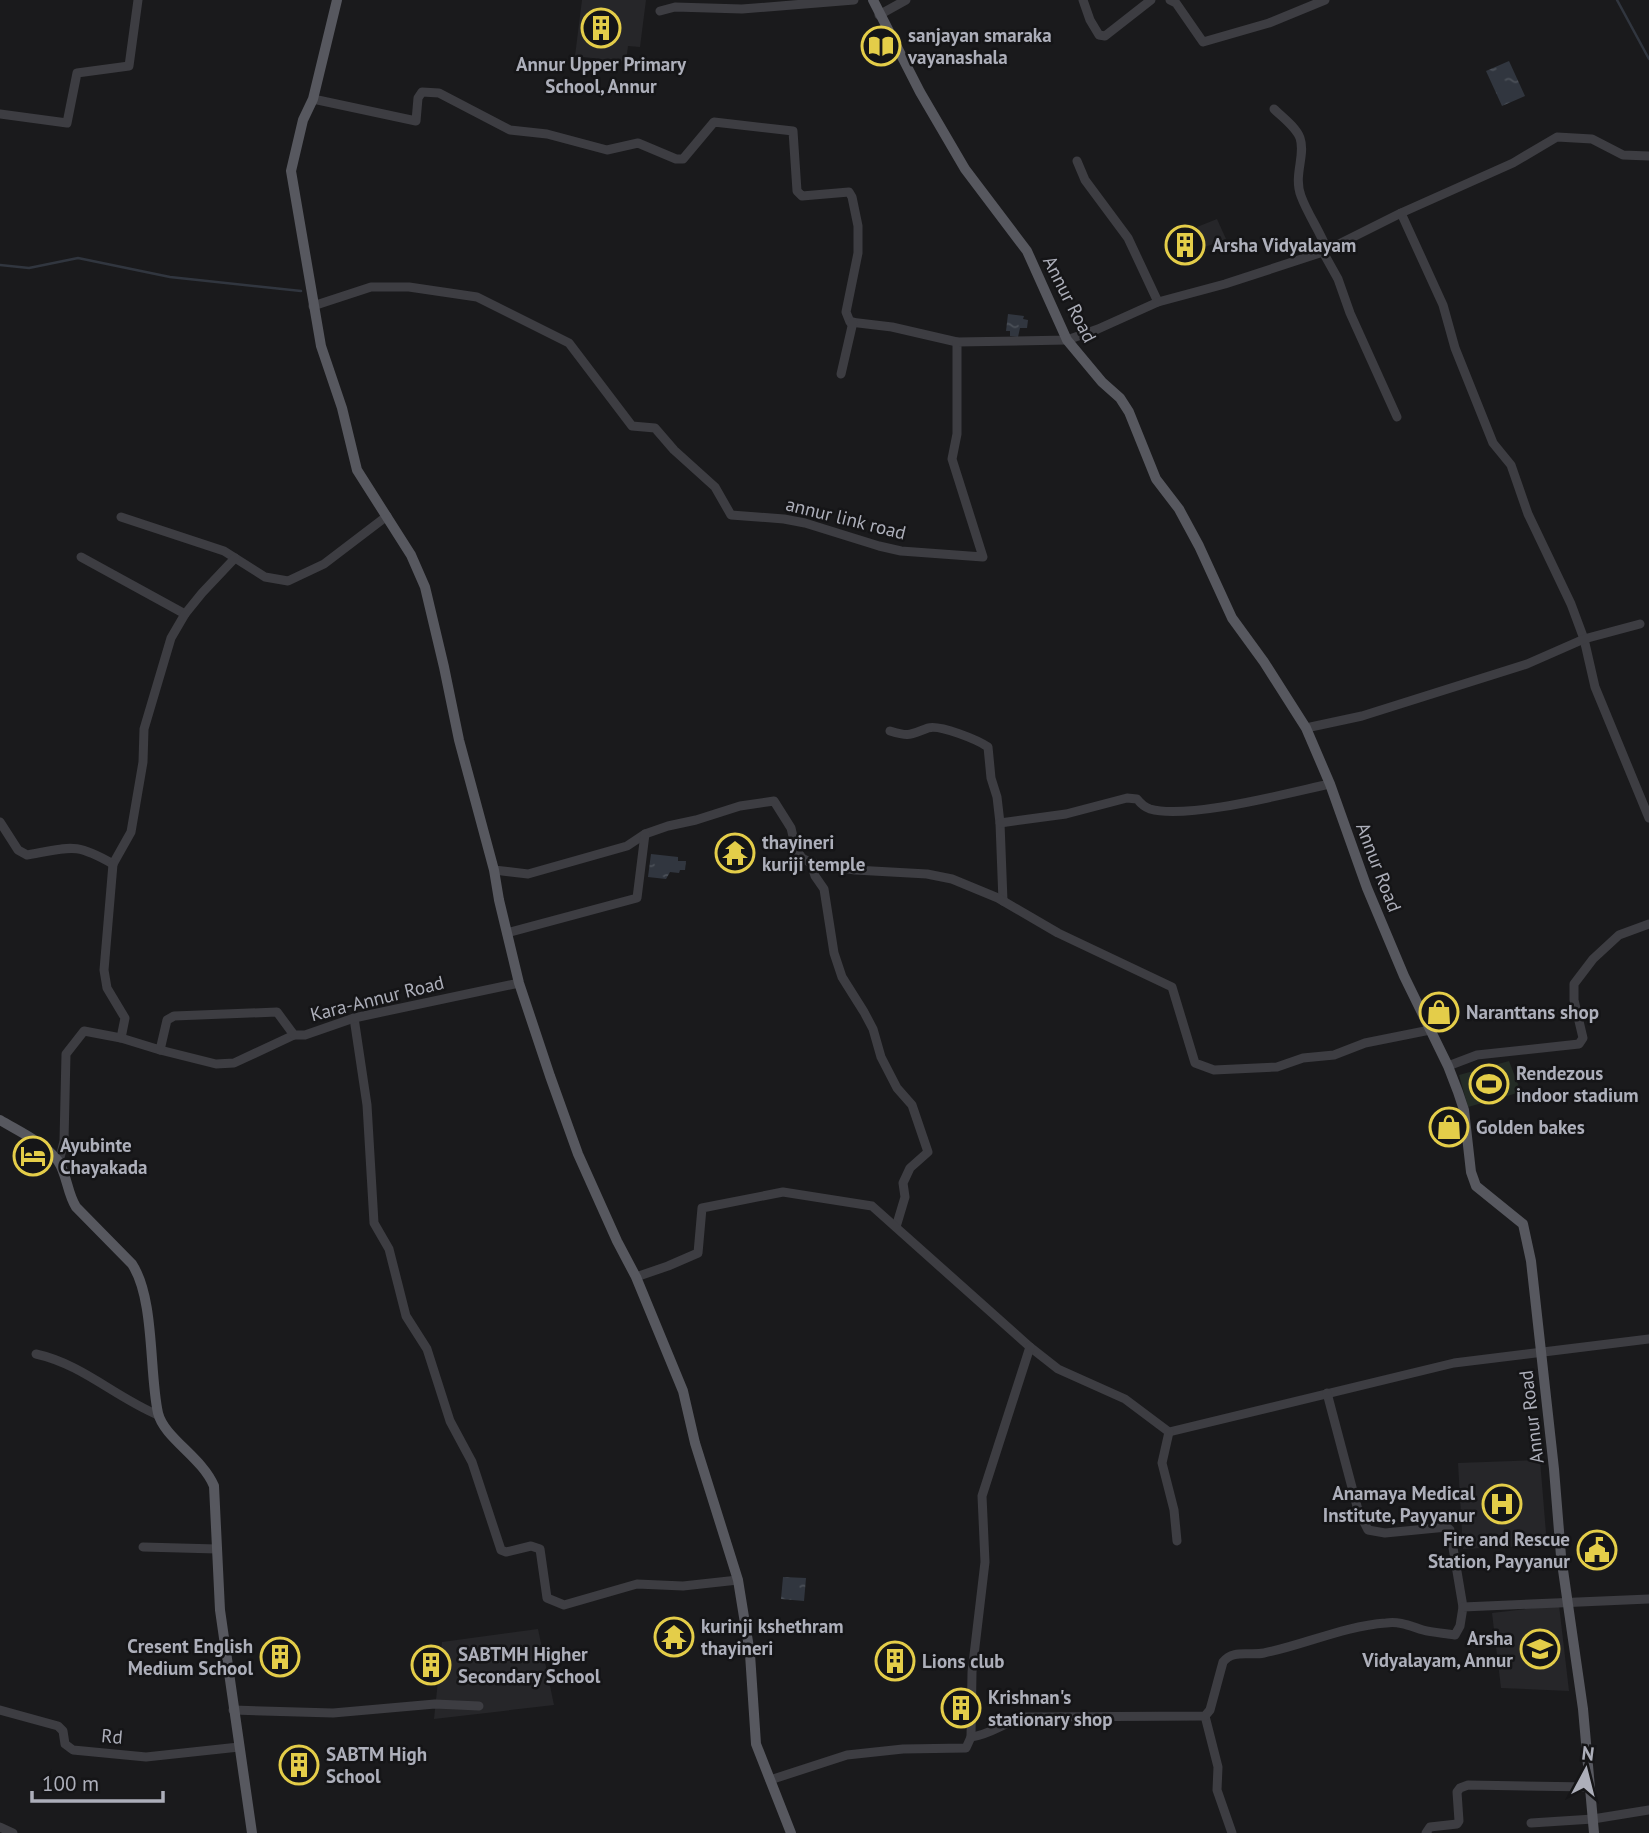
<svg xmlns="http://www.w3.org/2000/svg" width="1649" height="1833" viewBox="0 0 1649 1833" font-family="'PT Sans',sans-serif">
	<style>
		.built { fill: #262629 }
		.pitch { fill: #242c26 }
		.water { fill: url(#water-ripples) }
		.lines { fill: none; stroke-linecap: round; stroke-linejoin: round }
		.stream { stroke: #31363f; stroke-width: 2.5 }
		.minor { stroke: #3d3d42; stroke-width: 9 }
		.major { stroke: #57585f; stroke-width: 10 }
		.labels { text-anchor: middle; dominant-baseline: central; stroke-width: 5; stroke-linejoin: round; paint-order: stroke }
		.poi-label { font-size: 19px; font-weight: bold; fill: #adafba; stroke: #151517; text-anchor: start }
		.street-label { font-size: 19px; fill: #adafba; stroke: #151517 }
	</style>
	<defs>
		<pattern id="water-ripples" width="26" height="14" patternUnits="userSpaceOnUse" patternTransform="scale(1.75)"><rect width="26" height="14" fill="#31363f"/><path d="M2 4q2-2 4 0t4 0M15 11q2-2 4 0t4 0" fill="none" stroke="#4c5159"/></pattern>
	</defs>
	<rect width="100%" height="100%" fill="#1a1a1c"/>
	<g class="built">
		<polygon points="582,0 646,0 640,47 628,46 626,62 575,56"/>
		<polygon points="1217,219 1226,239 1205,247 1197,227"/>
		<polygon points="1540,1460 1547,1545 1463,1549 1458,1463"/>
		<polygon points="1559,1605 1569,1691 1501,1688 1492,1613"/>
		<polygon points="538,1629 554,1705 434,1719 442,1642"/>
	</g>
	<polygon class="pitch" points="1509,1061 1521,1092 1468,1107 1459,1075"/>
	<g class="water">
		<polygon points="1509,61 1525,96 1502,106 1486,71"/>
		<polygon points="1008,314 1024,316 1023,319 1028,320 1027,328 1020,328 1018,337 1010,336 1010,331 1006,331"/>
		<polygon points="651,854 678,857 678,861 686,861 685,870 680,870 679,873 670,872 666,879 648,877"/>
		<polygon points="783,1577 806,1578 804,1601 781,1599"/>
	</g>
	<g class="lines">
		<g class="stream">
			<polyline points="1617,0 1649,59"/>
			<polyline points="0,265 29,268 78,258 170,277 301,291"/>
		</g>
		<g class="minor">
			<polyline points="1083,0 1090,20 1099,35 1105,36 1151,0"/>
			<polyline points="1170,0 1176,3 1203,42 1269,23 1325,0"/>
			<polyline points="660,11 675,7 742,9 854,0"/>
			<polyline points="879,15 906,0"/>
			<polyline points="313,99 416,121 418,98 422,92 439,93 510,130 547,134 607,150 638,143 676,159 683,159 714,122 793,131 797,191 802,196 849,192 852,197 858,226 858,253 846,312 850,322 892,327 957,342"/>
			<path d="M1274,109C1282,117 1296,127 1300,138C1306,155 1293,175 1301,196C1308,215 1320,231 1327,250"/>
			<polyline points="0,114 67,123 77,73 129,66 138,0"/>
			<polyline points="1077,161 1085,180 1128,238 1158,302"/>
			<polyline points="1401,213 1443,305 1455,348 1493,443 1511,465 1528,514 1571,604 1584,639 1595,687 1649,818"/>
			<polyline points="1323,252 1338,279 1350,313 1397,417"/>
			<polyline points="313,306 371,287 409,287 477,297 569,343 632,426 655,428 674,450 715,487 731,515 784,519 805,523 879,546 901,551 983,557 952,459 957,434 957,342 1067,340 1098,329 1158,302 1225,284 1323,252 1401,213 1513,163 1557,137 1592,139 1623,155 1649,156"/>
			<polyline points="841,374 853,322"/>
			<polyline points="121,517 224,551 265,577 288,581 324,564 387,516"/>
			<polyline points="81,557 185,614"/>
			<polyline points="1306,728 1362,716 1527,664 1584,639 1640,624"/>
			<path d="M890,731C910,737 909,735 928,728C939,724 978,740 988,747L991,778L997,797L1000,823L1003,901"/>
			<path d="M0,822L18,850L27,855C70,848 73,841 113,864L131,832L143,762L144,729L171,638L185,614L202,593L235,558"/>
			<path d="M1000,823L1066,814L1127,798L1137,799C1141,804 1144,807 1150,809C1187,820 1288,793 1330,784"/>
			<polyline points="811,863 815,876 824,889 834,953 842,977 864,1012 873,1029 881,1057 897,1088 912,1105 928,1152 910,1168 903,1183 905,1197 896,1227"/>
			<polyline points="113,864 104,970 107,988 125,1018 121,1038"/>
			<polyline points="494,870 528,874 627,846 645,834 668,826 696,820 740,806 774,801 791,828 796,849 802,858 811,863 855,870 927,874 952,879 998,898 1058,933 1172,987 1195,1063 1214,1070 1277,1067 1303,1058 1334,1055 1365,1043 1430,1030"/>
			<polyline points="507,933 637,898 645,834"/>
			<polyline points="354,1018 367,1105 374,1223 389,1249 406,1316 427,1349 450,1421 472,1462 501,1550 506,1552 531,1546 540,1549 547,1598 564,1605 637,1584 683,1586 738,1580"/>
			<polyline points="160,1050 216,1064 234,1063 294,1035"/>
			<polyline points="1448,1066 1477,1055 1579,1044 1583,1038 1574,1000 1574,984 1593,959 1619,935 1649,924"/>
			<polyline points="59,1162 64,1141 66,1054 84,1031 121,1038 160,1050 167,1020 174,1016 277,1012 294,1035 305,1035 354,1018 519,983"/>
			<polyline points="636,1277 668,1266 698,1253 702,1208 783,1192 872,1206 1030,1347 1058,1369 1125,1399 1169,1432 1454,1363 1649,1339"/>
			<path d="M36,1354C82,1364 115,1397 158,1415"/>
			<polyline points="1327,1393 1358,1510 1368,1530 1385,1533 1447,1527 1450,1530 1463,1607"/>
			<polyline points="1169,1432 1162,1463 1174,1510 1177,1541"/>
			<polyline points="143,1547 217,1549"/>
			<polyline points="0,1710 58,1726 63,1731 65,1744 73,1750 146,1757 239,1747"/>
			<polyline points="233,1710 333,1713 435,1704 479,1706"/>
			<polyline points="1205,1716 1218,1767 1217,1790 1232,1833"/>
			<polyline points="971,1737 972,1672 985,1562 982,1496 1030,1347"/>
			<path d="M770,1780L847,1755L903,1749L966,1748L971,1737C990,1735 1005,1722 1024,1717L1205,1716L1210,1710L1223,1662C1233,1649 1249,1656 1264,1653C1304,1645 1344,1626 1386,1623C1400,1621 1410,1626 1423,1630C1433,1633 1445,1633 1455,1635L1460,1626L1463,1607L1649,1599"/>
			<polyline points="1531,1823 1593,1819 1649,1810"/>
			<polyline points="0,1827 13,1833"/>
			<polyline points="1426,1833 1430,1827 1457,1824 1459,1821 1457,1792 1460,1788 1468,1785 1590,1787"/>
		</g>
		<g class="major">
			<polyline points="337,0 313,99 303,120 291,171 321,346 342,408 357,470 411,555 425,587 444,667 459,740 494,870 499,900 519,983 550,1076 578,1154 617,1241 636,1277 683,1391 695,1443 738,1580 750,1654 756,1744 791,1833"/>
			<polyline points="873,0 920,92 965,169 1027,251 1067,340 1102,382 1120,398 1129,412 1156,479 1179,509 1199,546 1232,618 1264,662 1306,728 1330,784 1367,888 1404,976 1448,1066 1458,1092 1464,1110 1471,1172 1476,1186 1523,1224 1531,1261 1554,1469 1561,1556 1583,1709 1594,1833"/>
			<path d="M0,1120C18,1131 45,1143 58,1161C67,1174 67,1193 76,1207L132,1264C155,1299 149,1372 158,1413C164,1438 202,1457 214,1486L220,1610L252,1833"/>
		</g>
	</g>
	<defs>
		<symbol id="building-ring" viewBox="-11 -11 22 22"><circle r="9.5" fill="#151517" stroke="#e4cd49" stroke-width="1.5"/><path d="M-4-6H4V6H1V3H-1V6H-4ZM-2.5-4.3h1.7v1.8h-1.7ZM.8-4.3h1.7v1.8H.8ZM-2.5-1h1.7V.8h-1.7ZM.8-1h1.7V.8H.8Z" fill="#e4cd49"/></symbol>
		<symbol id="library-ring" viewBox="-11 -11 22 22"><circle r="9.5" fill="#151517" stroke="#e4cd49" stroke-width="1.5"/><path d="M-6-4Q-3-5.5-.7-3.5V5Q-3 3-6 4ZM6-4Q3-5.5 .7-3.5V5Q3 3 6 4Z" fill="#e4cd49"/></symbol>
		<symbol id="temple-ring" viewBox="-11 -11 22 22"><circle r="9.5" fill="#151517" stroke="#e4cd49" stroke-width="1.5"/><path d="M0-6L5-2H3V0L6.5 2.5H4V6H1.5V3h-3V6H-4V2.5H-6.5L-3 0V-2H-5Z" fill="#e4cd49"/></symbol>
		<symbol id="shop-ring" viewBox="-11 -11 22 22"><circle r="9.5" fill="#151517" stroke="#e4cd49" stroke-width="1.5"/><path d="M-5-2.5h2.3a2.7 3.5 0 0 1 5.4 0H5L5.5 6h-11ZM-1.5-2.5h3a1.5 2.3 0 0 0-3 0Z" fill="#e4cd49"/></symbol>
		<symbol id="stadium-ring" viewBox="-11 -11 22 22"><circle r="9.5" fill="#151517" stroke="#e4cd49" stroke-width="1.5"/><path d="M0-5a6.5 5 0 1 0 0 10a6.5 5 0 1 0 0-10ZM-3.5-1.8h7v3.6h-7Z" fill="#e4cd49"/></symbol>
		<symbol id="hotel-ring" viewBox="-11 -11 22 22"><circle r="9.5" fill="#151517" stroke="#e4cd49" stroke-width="1.5"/><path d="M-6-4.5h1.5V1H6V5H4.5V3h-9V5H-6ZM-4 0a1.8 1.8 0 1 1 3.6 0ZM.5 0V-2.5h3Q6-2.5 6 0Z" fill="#e4cd49"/></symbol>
		<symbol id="hospital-ring" viewBox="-11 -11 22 22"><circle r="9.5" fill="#151517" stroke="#e4cd49" stroke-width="1.5"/><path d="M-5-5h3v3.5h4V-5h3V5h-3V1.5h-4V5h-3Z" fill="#e4cd49"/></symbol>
		<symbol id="civic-ring" viewBox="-11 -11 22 22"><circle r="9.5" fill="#151517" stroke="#e4cd49" stroke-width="1.5"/><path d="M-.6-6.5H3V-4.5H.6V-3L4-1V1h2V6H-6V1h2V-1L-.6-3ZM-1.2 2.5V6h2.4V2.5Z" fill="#e4cd49"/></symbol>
		<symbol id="school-ring" viewBox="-11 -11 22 22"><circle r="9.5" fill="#151517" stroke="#e4cd49" stroke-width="1.5"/><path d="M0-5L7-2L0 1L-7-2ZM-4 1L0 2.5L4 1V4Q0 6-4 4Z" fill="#e4cd49"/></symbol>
	</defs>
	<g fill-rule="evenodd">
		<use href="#building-ring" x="579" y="6" width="44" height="44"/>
		<use href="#library-ring" x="859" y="24" width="44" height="44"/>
		<use href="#building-ring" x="1163" y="223" width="44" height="44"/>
		<use href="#temple-ring" x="713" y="831" width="44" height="44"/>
		<use href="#shop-ring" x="1417" y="990" width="44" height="44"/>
		<use href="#stadium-ring" x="1467" y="1062" width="44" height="44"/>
		<use href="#shop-ring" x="1427" y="1105" width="44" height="44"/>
		<use href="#hotel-ring" x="11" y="1134" width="44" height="44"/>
		<use href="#hospital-ring" x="1480" y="1482" width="44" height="44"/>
		<use href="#civic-ring" x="1575" y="1528" width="44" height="44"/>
		<use href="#temple-ring" x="652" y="1615" width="44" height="44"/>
		<use href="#school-ring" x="1518" y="1627" width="44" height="44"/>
		<use href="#building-ring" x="258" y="1635" width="44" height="44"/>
		<use href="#building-ring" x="873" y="1639" width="44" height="44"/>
		<use href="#building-ring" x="409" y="1643" width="44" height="44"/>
		<use href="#building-ring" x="939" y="1686" width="44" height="44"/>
		<use href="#building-ring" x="277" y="1743" width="44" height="44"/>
	</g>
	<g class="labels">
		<g class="poi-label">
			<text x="908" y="35">sanjayan smaraka<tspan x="908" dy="22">vayanashala</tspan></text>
			<text x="601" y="64" text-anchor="middle">Annur Upper Primary<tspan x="601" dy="22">School, Annur</tspan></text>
			<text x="1212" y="245">Arsha Vidyalayam</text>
			<text x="762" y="842">thayineri<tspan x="762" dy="22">kuriji temple</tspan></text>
			<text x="1466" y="1012">Naranttans shop</text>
			<text x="1516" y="1073">Rendezous<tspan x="1516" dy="22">indoor stadium</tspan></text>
			<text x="1476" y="1127">Golden bakes</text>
			<text x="60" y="1145">Ayubinte<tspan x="60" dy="22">Chayakada</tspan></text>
			<text x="1475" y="1493" text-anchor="end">Anamaya Medical<tspan x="1475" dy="22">Institute, Payyanur</tspan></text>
			<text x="1570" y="1539" text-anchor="end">Fire and Rescue<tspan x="1570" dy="22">Station, Payyanur</tspan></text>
			<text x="701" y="1626">kurinji kshethram<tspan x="701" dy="22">thayineri</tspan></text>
			<text x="1513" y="1638" text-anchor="end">Arsha<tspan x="1513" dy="22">Vidyalayam, Annur</tspan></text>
			<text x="253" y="1646" text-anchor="end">Cresent English<tspan x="253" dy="22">Medium School</tspan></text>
			<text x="458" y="1654">SABTMH Higher<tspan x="458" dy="22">Secondary School</tspan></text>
			<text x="922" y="1661">Lions club</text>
			<text x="988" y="1697">Krishnan's<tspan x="988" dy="22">stationary shop</tspan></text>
			<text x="326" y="1754">SABTM High<tspan x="326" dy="22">School</tspan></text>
		</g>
		<g class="street-label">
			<text transform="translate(1070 299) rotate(63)">Annur Road</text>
			<text transform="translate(846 518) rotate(14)">annur link road</text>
			<text transform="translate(1379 867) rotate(69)">Annur Road</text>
			<text transform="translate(377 998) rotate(-14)">Kara-Annur Road</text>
			<text transform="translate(1531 1417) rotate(-97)">Annur Road</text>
			<text transform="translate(112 1736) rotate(5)">Rd</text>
		</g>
	</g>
	<g transform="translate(1586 1770) rotate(7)" stroke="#151517" stroke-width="5" paint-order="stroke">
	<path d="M0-5L12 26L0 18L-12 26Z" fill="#adafba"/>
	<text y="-10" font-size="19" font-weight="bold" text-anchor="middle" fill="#adafba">N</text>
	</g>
	<path d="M32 1791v10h131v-10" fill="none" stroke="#adafba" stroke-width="3.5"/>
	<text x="42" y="1791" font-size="21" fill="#adafba" stroke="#151517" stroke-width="5" paint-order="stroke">100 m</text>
</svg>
